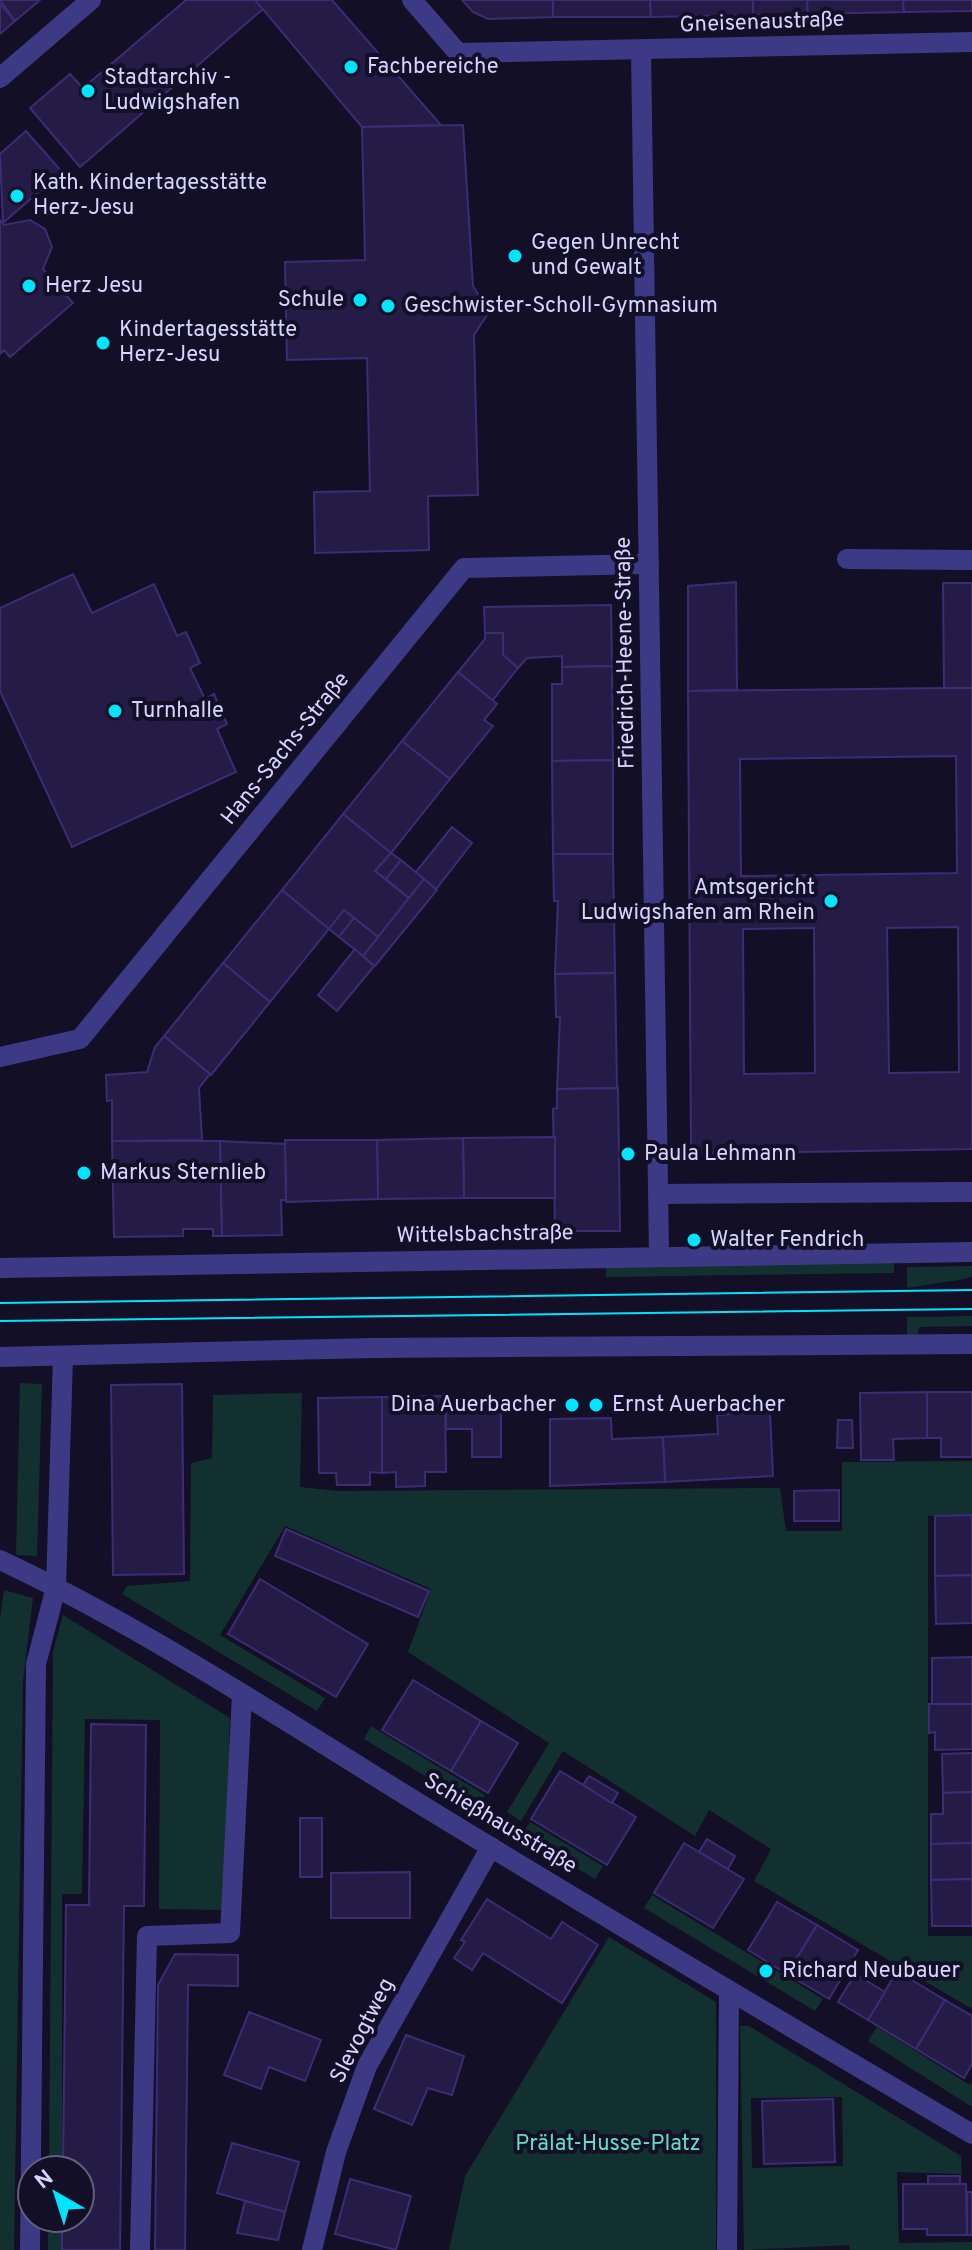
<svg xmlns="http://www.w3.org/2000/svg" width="972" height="2250" viewBox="0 0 972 2250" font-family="Overpass,sans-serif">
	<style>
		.green { fill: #12302f; fill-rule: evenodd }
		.building { fill: #241b47; stroke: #3b2d73; stroke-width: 2; fill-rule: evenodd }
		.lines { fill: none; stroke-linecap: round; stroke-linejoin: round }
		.minor { stroke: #3d3a85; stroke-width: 20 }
		.tram { stroke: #00e5ff; stroke-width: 2 }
		.poi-dot { fill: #00e5ff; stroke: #130f26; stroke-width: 3 }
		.labels { text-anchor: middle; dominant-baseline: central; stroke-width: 8; stroke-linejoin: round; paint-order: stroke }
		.street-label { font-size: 22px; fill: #d9d4ff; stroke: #130f26 }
		.poi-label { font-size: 22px; fill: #d9d4ff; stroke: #130f26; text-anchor: start }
		.park-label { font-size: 22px; fill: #5fe0c0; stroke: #130f26 }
	</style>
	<rect width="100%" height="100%" fill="#130f26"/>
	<g class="green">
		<polygon points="894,1261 894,1273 606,1277 606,1265"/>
		<polygon points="972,1266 972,1276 965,1279 907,1288 907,1267"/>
		<polygon points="972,1316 972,1326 919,1327 917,1338 907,1338 907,1317"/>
		<polygon points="20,1383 42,1384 37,1556 16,1555"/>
		<polygon points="302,1393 300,1487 338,1491 780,1488 786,1531 842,1531 842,1462 972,1461 972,1515 928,1516 928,1936 972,1936 972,2009 754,1881 771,1849 709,1810 695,1836 563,1751 521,1821 507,1812 549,1743 408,1652 431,1589 285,1526 220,1635 325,1698 317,1711 122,1594 127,1586 190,1581 191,1463 212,1458 213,1395"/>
		<polygon points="4,1590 33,1598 23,1681 14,2250 0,2250 0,1619"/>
		<polygon points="63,1615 230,1718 225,1910 159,1909 160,1720 85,1719 82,1894 62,1894 62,2170 49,2170 53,1651"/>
		<polygon points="371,1726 485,1795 478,1808 364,1739"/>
		<polygon points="530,1822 603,1866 595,1879 522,1835"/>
		<polygon points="652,1895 823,1999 815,2011 644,1908"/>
		<polygon points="609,1937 716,2002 716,2250 449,2250 465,2176"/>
		<path d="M740,2026H749L961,2156L962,2174L897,2172L899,2243L972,2242V2250H850L849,2245L744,2250ZM751,2098L842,2097L843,2166L752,2168Z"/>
		<polygon points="877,2027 970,2085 972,2082 972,2107 868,2041"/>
		<rect x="48" y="2218" width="13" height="32"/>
	</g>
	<g class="building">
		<polygon points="0,0 40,0 15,21"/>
		<polygon points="186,0 255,0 263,9 80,167 30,108 70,74 83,88"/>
		<polygon points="255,0 332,0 441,125 362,127"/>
		<polygon points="462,0 553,0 553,17 488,19 473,12"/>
		<polygon points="553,0 650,0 651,17 553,17"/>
		<polygon points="650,0 753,0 753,15 651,17"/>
		<polygon points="753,0 807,0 808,14 753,15"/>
		<polygon points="807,0 903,0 904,12 808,14"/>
		<polygon points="903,0 972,0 972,11 904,12"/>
		<polygon points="0,4 15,21 0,34"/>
		<polygon points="463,125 473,286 489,312 474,335 478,495 428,496 429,550 315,553 314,492 370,491 367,358 287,360 285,262 365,260 362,127"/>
		<polygon points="26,131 62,172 3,223 0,154"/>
		<polygon points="0,220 4,225 30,220 45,229 52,247 43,269 73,303 10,357 4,350 0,354"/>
		<polygon points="73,574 92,613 154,584 177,636 186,632 200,663 190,668 205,699 214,694 227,724 217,729 236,772 72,847 0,691 0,608"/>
		<polygon points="736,582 737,690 688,691 688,586"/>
		<polygon points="943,583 972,583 972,688 944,688"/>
		<polygon points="611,605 612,666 562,667 562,656 527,658 518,668 503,655 503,633 485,633 484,607"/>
		<polygon points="485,633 503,633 503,655 518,668 492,701 458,672 485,639"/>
		<polygon points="612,666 613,760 552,761 552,684 562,684 562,667"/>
		<polygon points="458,672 497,704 484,720 493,726 450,779 402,741"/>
		<path d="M944,688H972V1149L691,1154L688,691ZM956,756L957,873L741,876L740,759ZM958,927L959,1072L889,1073L887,928ZM814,928L815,1073L744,1074L743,929Z"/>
		<polygon points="402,741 450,779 391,853 343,814"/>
		<polygon points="613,760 613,854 553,854 552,761"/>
		<polygon points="343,814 391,853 375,871 409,898 378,937 344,910 329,929 282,890"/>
		<polygon points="452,827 472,843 436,889 415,873"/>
		<polygon points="391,853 401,860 386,879 375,871"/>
		<polygon points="553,854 613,854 615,973 555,974 558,901 554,901"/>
		<polygon points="401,860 424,879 409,898 386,879"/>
		<polygon points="424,879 437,890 375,966 363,956"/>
		<polygon points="282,890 329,929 270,1002 223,963"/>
		<polygon points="344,910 354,918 339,937 329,929"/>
		<polygon points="354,918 378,937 363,956 339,937"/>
		<polygon points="355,949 374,966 337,1011 318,995"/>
		<polygon points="223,963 270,1002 211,1075 164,1036"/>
		<polygon points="615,973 617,1088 557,1089 560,1017 556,1017 555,974"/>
		<polygon points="164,1036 210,1074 199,1088 202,1140 112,1141 112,1100 107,1101 106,1075 147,1072 155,1047"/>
		<polygon points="618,1088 620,1231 555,1231 553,1109 557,1108 557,1089"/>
		<polygon points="555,1137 555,1198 464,1198 463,1138"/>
		<polygon points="463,1138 464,1198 378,1199 377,1140"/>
		<polygon points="285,1140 377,1140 378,1199 286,1202"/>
		<polygon points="112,1141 220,1141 222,1236 213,1236 213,1229 183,1229 183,1236 114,1237"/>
		<polygon points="220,1141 285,1144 286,1200 281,1200 282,1235 222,1236"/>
		<polygon points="182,1384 184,1574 113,1575 111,1385"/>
		<polygon points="927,1392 972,1392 972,1457 941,1457 941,1438 927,1438"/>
		<polygon points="927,1392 927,1438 893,1439 894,1460 861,1460 860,1393"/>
		<polygon points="445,1396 446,1472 425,1472 425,1486 396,1487 396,1472 382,1473 382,1397"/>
		<polygon points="382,1397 382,1473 370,1472 370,1485 337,1485 336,1473 319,1473 318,1398"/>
		<polygon points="501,1407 501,1457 472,1457 472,1429 446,1429 446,1408"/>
		<polygon points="770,1412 773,1476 665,1482 663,1437 718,1434 717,1415"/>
		<polygon points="611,1418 612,1439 663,1437 665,1482 550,1486 550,1419"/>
		<polygon points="838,1420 852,1420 853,1448 837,1448"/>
		<polygon points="839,1490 839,1521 794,1521 794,1491"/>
		<polygon points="972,1515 972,1575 935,1576 935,1516"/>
		<polygon points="286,1529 429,1591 418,1617 275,1556"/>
		<polygon points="972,1575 972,1623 936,1624 935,1576"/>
		<polygon points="260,1579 368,1644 336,1697 228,1634"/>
		<polygon points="972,1657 972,1704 932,1704 932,1658"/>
		<polygon points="413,1680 481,1721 451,1771 382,1730"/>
		<polygon points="929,1704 972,1704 972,1749 935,1750 935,1732 929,1733"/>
		<polygon points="481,1721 518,1743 488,1793 451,1771"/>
		<polygon points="91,1724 146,1725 144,1906 124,1906 120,2250 62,2250 62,2218 80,2218 80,2170 63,2170 66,1905 89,1905"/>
		<polygon points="972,1753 972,1792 943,1793 942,1754"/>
		<polygon points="560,1771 636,1817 607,1865 531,1819"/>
		<polygon points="589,1776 618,1793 612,1803 583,1785"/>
		<polygon points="972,1792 972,1843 931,1844 931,1814 943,1814 943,1793"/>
		<rect x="300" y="1818" width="22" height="59"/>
		<polygon points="707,1839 735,1856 728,1869 699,1852"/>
		<polygon points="684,1843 744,1879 713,1928 654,1893"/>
		<polygon points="972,1843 972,1879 931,1880 931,1844"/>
		<polygon points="410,1872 410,1918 331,1918 331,1873"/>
		<polygon points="972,1879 972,1926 932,1926 931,1880"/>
		<polygon points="487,1899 551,1939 562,1922 598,1945 562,2003 483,1953 472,1970 454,1958 465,1942 461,1940"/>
		<polygon points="777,1902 817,1925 787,1974 748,1950"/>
		<polygon points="817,1925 858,1950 829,1999 787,1974"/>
		<polygon points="175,1954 238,1955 238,1986 188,1985 185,2250 155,2250 158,1985"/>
		<polygon points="897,1971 945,2000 916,2049 868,2020"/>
		<polygon points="855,1974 885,1992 868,2020 838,2002"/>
		<polygon points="945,2000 972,2016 972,2064 964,2078 916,2049"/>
		<polygon points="249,2012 321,2040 305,2081 269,2067 261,2089 224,2075"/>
		<polygon points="406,2035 464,2056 452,2095 428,2088 412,2125 374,2109"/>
		<polygon points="833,2099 835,2162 764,2164 762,2101"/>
		<polygon points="232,2143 299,2162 285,2212 217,2193"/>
		<rect x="928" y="2176" width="32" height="8"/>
		<polygon points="350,2179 411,2196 396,2250 335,2234"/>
		<polygon points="903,2184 966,2184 967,2235 927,2235 927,2229 903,2229"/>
		<rect x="967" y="2192" width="5" height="43"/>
		<polygon points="245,2201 285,2212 278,2240 237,2233"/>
	</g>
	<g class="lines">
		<g class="minor">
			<polyline points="412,0 458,53 972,42"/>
			<polyline points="641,50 659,1255"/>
			<polyline points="0,78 91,0"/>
			<polyline points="847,559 972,560"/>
			<polyline points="0,1057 80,1039 464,568 649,564"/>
			<polyline points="658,1194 972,1192"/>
			<polyline points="0,1268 972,1252"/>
			<polyline points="0,1357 372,1348 972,1344"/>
			<path d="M0,1560C149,1630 288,1723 428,1809C608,1919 790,2027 972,2134"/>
			<polyline points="30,2250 36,1664 56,1587 63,1357"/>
			<polyline points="140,2250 147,1936 230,1933 242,1695"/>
			<polyline points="312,2250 336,2152 367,2066 491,1847"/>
			<polyline points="727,2250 729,1991"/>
		</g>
		<g class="tram">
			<polyline points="0,1303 972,1290"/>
			<polyline points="0,1321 972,1309"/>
		</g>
	</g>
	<g class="poi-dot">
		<circle cx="351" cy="67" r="8"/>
		<circle cx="88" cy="91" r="8"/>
		<circle cx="17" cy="196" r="8"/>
		<circle cx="515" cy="256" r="8"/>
		<circle cx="29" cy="286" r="8"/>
		<circle cx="360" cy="300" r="8"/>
		<circle cx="388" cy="306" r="8"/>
		<circle cx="103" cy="343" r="8"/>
		<circle cx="115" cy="711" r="8"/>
		<circle cx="831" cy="901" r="8"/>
		<circle cx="628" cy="1154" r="8"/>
		<circle cx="84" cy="1173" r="8"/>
		<circle cx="694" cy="1240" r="8"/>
		<circle cx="572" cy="1405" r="8"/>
		<circle cx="596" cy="1405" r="8"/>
		<circle cx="766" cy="1971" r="8"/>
	</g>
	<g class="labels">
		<g class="street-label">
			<text transform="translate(762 23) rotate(-2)">Gneisenaustraße</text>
			<text transform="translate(626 653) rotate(-91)">Friedrich-Heene-Straße</text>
			<text transform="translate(286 749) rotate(-51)">Hans-Sachs-Straße</text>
			<text transform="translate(485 1235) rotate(-1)">Wittelsbachstraße</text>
			<text transform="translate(500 1824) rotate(31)">Schießhausstraße</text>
			<text transform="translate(363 2031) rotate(-63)">Slevogtweg</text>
		</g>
		<g class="poi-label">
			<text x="367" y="67">Fachbereiche</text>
			<text x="104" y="78">Stadtarchiv -<tspan x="104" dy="25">Ludwigshafen</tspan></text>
			<text x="33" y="183">Kath. Kindertagesstätte<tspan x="33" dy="25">Herz-Jesu</tspan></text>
			<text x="531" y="243">Gegen Unrecht<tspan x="531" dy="25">und Gewalt</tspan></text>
			<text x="45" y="286">Herz Jesu</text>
			<text x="344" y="300" text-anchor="end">Schule</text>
			<text x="404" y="306">Geschwister-Scholl-Gymnasium</text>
			<text x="119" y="330">Kindertagesstätte<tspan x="119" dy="25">Herz-Jesu</tspan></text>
			<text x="131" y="711">Turnhalle</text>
			<text x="815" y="888" text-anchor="end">Amtsgericht<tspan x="815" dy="25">Ludwigshafen am Rhein</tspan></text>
			<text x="644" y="1154">Paula Lehmann</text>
			<text x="100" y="1173">Markus Sternlieb</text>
			<text x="710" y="1240">Walter Fendrich</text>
			<text x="556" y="1405" text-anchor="end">Dina Auerbacher</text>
			<text x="612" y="1405">Ernst Auerbacher</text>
			<text x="782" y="1971">Richard Neubauer</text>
		</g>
		<g class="park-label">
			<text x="608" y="2144">Prälat-Husse-Platz</text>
		</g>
	</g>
	<g transform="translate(56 2194) rotate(321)"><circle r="38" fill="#130f26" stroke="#625e7d" stroke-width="2"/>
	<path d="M0-6L14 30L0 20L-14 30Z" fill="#00e5ff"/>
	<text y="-12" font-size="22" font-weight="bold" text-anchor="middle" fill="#d9d4ff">N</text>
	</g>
</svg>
